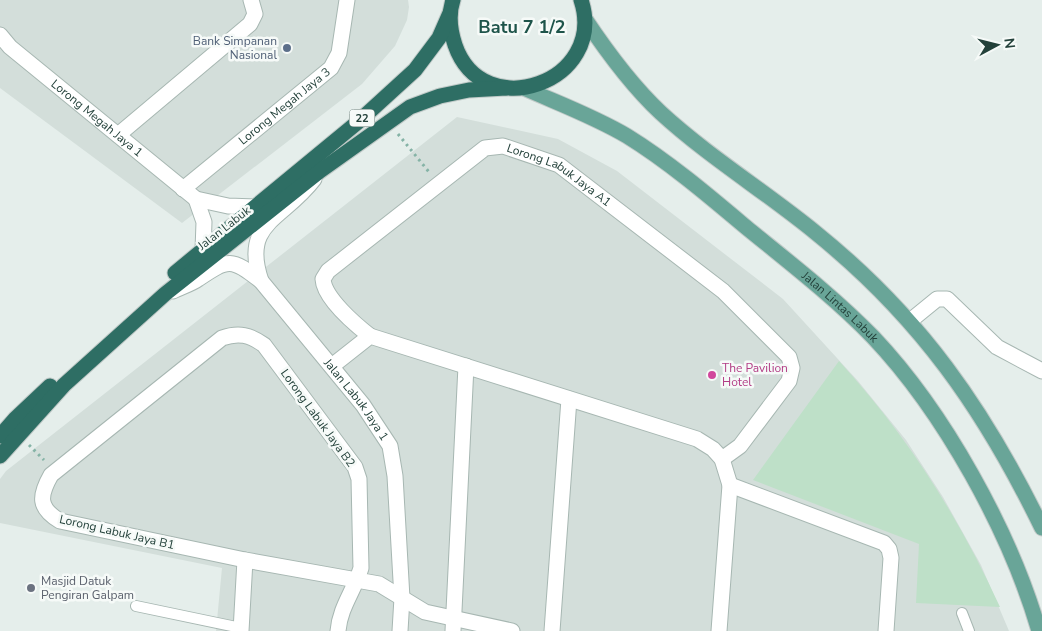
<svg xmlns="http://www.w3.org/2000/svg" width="1042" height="631" viewBox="0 0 1042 631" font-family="'Nunito Sans',sans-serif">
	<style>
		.built { fill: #d3deda }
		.green { fill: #bee0c8 }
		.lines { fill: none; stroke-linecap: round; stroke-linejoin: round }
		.lane-casing { stroke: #a7b7b2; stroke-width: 12 }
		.street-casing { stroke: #a7b7b2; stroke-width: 17 }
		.primary-casing { stroke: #c1cac8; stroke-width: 17 }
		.highway-casing { stroke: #c1cac8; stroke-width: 17 }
		.path { stroke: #85b3a6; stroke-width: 3; stroke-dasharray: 2.5 4; stroke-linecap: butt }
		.lane { stroke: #fff; stroke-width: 10 }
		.street { stroke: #fff; stroke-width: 15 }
		.primary { stroke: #69a598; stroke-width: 15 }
		.highway { stroke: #2e6e64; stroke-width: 15 }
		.service-dot { fill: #5c6f8a; stroke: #f6faf8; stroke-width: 2 }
		.hotel-dot { fill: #d1479c; stroke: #f6faf8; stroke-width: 2 }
		.worship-dot { fill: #6b7280; stroke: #f6faf8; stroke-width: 2 }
		.labels { text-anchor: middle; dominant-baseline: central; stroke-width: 5; stroke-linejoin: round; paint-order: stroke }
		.shield { fill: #f6faf8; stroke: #627873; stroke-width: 1 }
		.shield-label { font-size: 11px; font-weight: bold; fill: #23413a }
		.service-label { font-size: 12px; fill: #4e5e75; stroke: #f6faf8; text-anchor: end }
		.street-label { font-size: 12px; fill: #23413a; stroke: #f6faf8 }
		.hotel-label { font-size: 12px; fill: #b23c85; stroke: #f6faf8; text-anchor: start }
		.worship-label { font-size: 12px; fill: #5b616d; stroke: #f6faf8; text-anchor: start }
		.district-label { font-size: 18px; font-weight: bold; fill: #1e544a; stroke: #f6faf8 }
	</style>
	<rect width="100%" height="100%" fill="#e5eeeb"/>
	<g class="built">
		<polygon points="0,0 408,0 409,7 407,20 395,46 362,84 182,223 0,88"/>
		<polygon points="457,117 558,139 617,171 783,299 858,381 906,440 943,497 981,565 1009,631 216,631 222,568 0,523 0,479 6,471"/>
	</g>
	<path class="green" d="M839,361C906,434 959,517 1000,607L916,603L919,544L753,480Z"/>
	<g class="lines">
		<defs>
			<g id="lane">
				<polyline points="136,606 241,628"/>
				<polyline points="962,613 969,631"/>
			</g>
			<g id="street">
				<path id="s1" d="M0,35L10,47L196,199L228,206L256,207"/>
				<polyline points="118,135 250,24 255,14 251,0"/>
				<path id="s2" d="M183,189L331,68L339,53L347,0"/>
				<polyline points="196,199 204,222 203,250"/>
				<path d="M261,281C241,222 283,220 314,179"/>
				<path id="s3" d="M173,291C181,287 191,284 198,279C229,258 231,258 261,281L363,405L390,446L395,476L402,598L400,631"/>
				<polyline points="910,321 937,299 947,299 997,347 1042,371"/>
				<path id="s4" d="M370,336C356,325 324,298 323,279L328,271L485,148L503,146L559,165L723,291L789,357L792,368L789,381L740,446L722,459"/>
				<polyline points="332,366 370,336 697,439 713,449 722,459 730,485 719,631"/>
				<polyline points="730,485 884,543 889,549 891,558 886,631"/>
				<polyline points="241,631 245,560"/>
				<path d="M338,631C340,607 354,591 361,568L359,479L355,467L264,345C250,335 239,332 222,338L51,475C39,496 38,508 60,521L245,560L379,584L425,612L512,631"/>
				<polyline points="453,631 466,366"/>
				<polyline points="552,631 569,399"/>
			</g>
			<g id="primary">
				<path d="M585,19C607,52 632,86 661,113C709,157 766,192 816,233C920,317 984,409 1042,528"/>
				<path id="s5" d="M526,89C560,104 595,117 627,136C669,162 709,196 747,228C790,263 834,297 873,337C944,412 1010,531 1039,631"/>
			</g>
			<g id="highway">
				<path d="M453,0C448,15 450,30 455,45C483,126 608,82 581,0"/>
				<polyline points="175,273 358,122 415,70 439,38 450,13"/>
				<polyline points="0,436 15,419 50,386"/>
				<polyline points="0,456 64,385 165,294 320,171 410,107 440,96 469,90 506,88"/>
			</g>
		</defs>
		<use href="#lane" class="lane-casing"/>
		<use href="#street" class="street-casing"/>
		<use href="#primary" class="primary-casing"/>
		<use href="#highway" class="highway-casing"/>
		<g class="path">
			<polyline points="398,134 429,172"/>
			<polyline points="29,445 44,460"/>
		</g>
		<use href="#lane" class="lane"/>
		<use href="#street" class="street"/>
		<use href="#primary" class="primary"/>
		<use href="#highway" class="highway"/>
	</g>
	<circle class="service-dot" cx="287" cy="48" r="5"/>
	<circle class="hotel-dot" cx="712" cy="375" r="5"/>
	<circle class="worship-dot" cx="31" cy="588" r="5"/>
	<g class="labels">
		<rect class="shield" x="349.5" y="109.5" width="25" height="17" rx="4"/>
		<g class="shield-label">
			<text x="362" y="118">22</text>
		</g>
		<g class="service-label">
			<text x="277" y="41">Bank Simpanan<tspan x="277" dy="14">Nasional</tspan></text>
		</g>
		<g class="street-label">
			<text stroke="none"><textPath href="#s2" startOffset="131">Lorong Megah Jaya 3</textPath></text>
			<text stroke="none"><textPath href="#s1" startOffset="128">Lorong Megah Jaya 1</textPath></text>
			<text stroke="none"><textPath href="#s4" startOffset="366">Lorong Labuk Jaya A1</textPath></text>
			<text transform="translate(224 228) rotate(-38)">Jalan Labuk</text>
			<text stroke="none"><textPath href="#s5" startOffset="385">Jalan Lintas Labuk</textPath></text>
			<text stroke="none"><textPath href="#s3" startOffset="252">Jalan Labuk Jaya 1</textPath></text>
			<text transform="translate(318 418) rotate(54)">Lorong Labuk Jaya B2</text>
			<text transform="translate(117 532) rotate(13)">Lorong Labuk Jaya B1</text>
		</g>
		<g class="hotel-label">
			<text x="722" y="368">The Pavilion<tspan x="722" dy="14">Hotel</tspan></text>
		</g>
		<g class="worship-label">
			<text x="41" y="581">Masjid Datuk<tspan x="41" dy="14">Pengiran Galpam</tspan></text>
		</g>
		<g class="district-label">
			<text x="522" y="27">Batu 7 1/2</text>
		</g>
	</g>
	<g transform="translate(997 45) rotate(83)" stroke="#f6faf8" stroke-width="4" paint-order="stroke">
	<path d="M0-4L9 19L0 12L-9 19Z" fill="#23413a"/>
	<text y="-8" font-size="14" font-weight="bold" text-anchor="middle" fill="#23413a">N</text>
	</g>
</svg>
